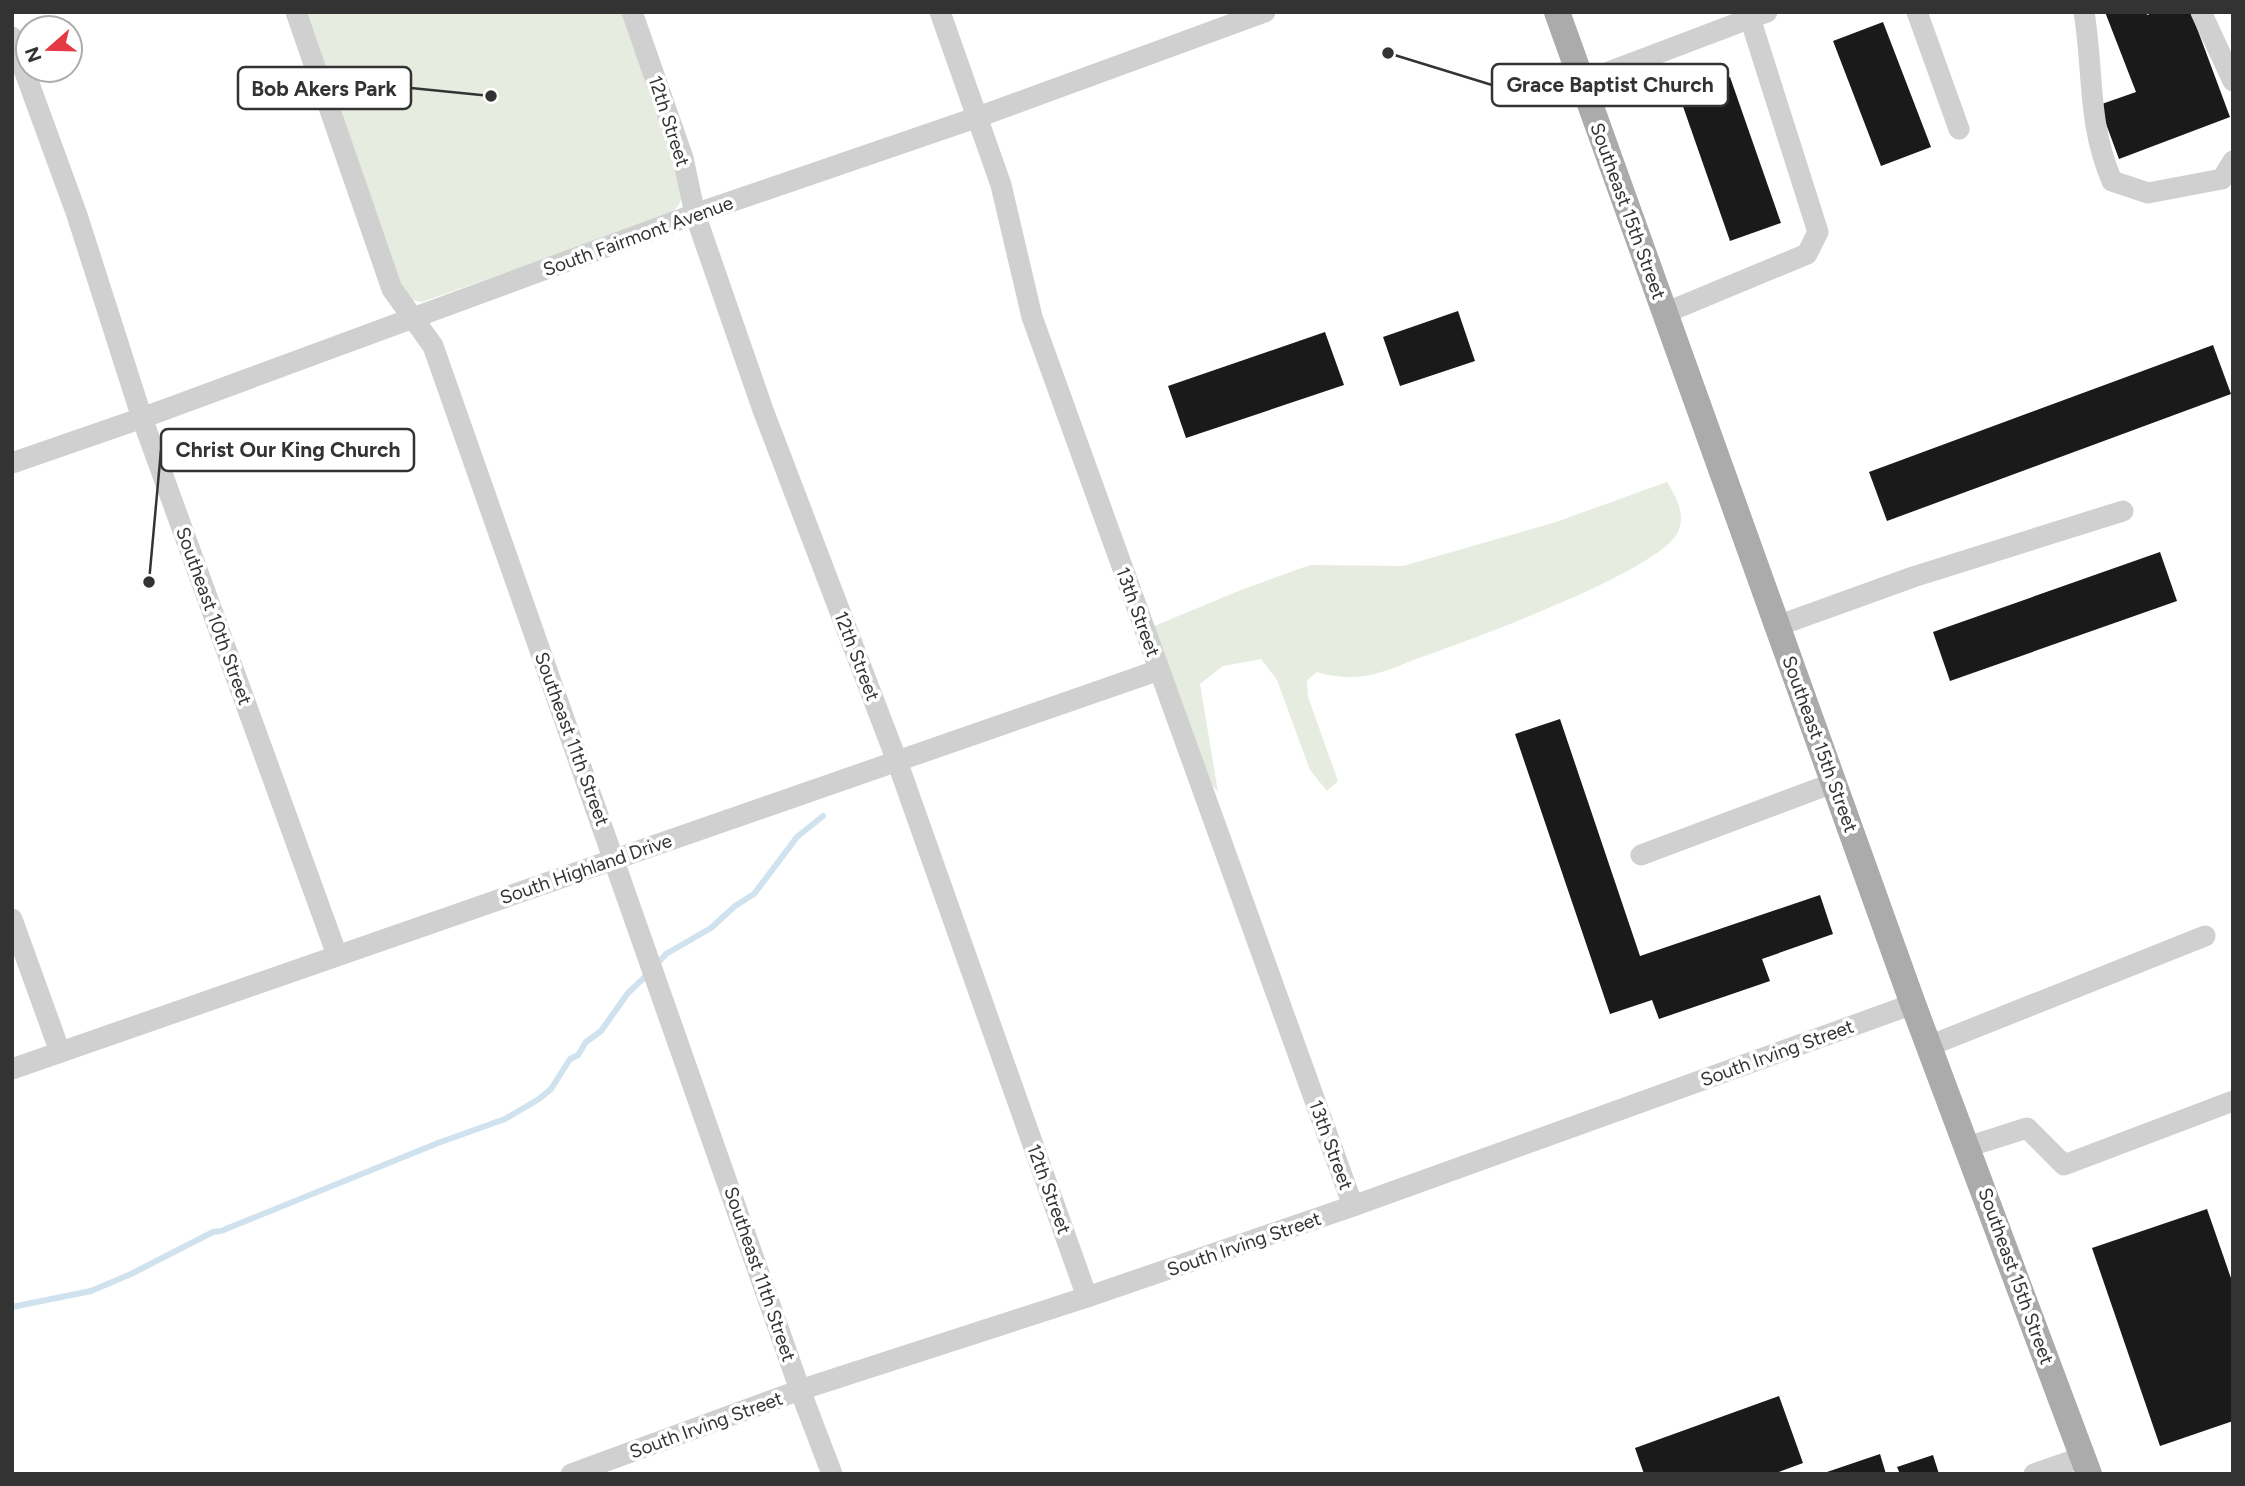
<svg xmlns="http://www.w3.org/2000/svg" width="2245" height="1486" viewBox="0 0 2245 1486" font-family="Figtree,sans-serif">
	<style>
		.green { fill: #e6ecdf }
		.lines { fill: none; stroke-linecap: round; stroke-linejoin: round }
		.stream { stroke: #cfe2ee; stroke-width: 6 }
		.building { fill: #1a1a1a }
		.path { stroke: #cdcdcd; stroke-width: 3.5; stroke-dasharray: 3.5 3.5; stroke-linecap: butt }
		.minor { stroke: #d0d0d0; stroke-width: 21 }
		.major { stroke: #ababab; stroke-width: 26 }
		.labels { text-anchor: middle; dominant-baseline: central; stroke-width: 7; stroke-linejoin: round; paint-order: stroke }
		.street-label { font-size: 19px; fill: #333; stroke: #fff }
		.leader { fill: none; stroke: #333; stroke-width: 2.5 }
		.callout-dot { fill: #333; stroke: #fff; stroke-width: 2.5 }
		.callout { fill: #fff; stroke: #333; stroke-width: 2.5 }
		.callout-label { font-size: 21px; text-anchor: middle; font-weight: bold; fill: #333 }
	</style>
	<rect width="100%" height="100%" fill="#fff"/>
	<g class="green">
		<path d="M301,12H625L683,187C681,202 680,208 666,216L422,302L407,299Z"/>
		<path d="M1667,482C1676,497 1686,514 1678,532C1659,572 1464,642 1416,659C1401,665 1385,672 1370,675C1354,679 1333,677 1317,672L1307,680L1308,697L1338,781L1327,791L1310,770L1277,680L1261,659L1223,666L1200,684L1218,792L1205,777L1152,627L1241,590L1310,565L1403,566L1556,522Z"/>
	</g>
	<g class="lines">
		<g class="stream">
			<polyline points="655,966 666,954 711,928 735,906 754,894 797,837 823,816"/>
			<polyline points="12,1307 91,1291 131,1274 213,1232 221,1231 438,1143 505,1119 539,1099 551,1089 570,1059 578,1055 586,1042 601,1031 628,993 648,974"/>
		</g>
	</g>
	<g class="building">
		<polygon points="2105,12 2146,12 2147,15 2155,12 2191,12 2230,117 2119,159 2099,105 2136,92"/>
		<polygon points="1883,22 1931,147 1881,166 1833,41"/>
		<polygon points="1730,77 1781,223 1730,241 1679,95"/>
		<polygon points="1458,311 1475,361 1400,386 1383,337"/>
		<polygon points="1325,332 1344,385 1186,438 1168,386"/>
		<polygon points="2213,345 2231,394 1887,521 1869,472"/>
		<polygon points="2160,552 2177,601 1950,681 1933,632"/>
		<polygon points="1560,719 1640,956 1820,895 1833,934 1762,959 1770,981 1659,1019 1652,1000 1610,1014 1515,734"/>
		<polygon points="2207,1209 2233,1284 2233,1421 2160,1446 2092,1248"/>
		<polygon points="1779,1396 1803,1463 1773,1474 1644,1474 1635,1448"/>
		<polygon points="1880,1454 1886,1474 1824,1474 1824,1473"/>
		<polygon points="1933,1455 1939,1474 1900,1474 1897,1467"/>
	</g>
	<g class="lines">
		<polyline class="path" points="563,12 563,14"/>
		<g class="minor">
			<polyline points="296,12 392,289 433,346 800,1390 832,1474"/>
			<polyline points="632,12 683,158 695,214 763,410 897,761 1087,1297"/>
			<polyline points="940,12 1001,185 1032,317 1353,1206"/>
			<polyline points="1917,12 1959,129"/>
			<path d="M2084,12C2094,73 2087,123 2112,181L2148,193L2222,179L2233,161"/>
			<polyline points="2201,12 2233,81"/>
			<polyline points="12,37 77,215 142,418 337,955"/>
			<polyline points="1582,82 1767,12"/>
			<polyline points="1665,313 1807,254 1818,232 1750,18"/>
			<polyline points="12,463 142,418 695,214 978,117 1265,12"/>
			<polyline points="1777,626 1913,577 2123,511"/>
			<polyline points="1641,855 1833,783"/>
			<polyline points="12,919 60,1052"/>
			<polyline points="1929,1046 2205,936"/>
			<polyline points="12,1069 1159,670"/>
			<polyline points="1967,1147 2027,1128 2064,1165 2233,1101"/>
			<polyline points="571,1474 800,1390 1087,1297 1353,1206 1913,1004"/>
			<polyline points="2034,1474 2083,1457"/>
		</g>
		<polyline class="major" points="1557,12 1913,1004 2089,1474"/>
	</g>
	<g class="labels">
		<g class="street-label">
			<text transform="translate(669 121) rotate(72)">12th Street</text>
			<text transform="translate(1628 211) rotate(70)">Southeast 15th Street</text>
			<text transform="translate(638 236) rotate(-20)">South Fairmont Avenue</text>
			<text transform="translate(1138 612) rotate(70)">13th Street</text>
			<text transform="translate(214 616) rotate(70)">Southeast 10th Street</text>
			<text transform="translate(857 656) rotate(69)">12th Street</text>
			<text transform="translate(572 739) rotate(70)">Southeast 11th Street</text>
			<text transform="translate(1820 744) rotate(70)">Southeast 15th Street</text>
			<text transform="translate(586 869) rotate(-19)">South Highland Drive</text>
			<text transform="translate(1777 1053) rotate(-20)">South Irving Street</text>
			<text transform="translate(1331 1145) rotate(70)">13th Street</text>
			<text transform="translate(1049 1189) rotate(70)">12th Street</text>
			<text transform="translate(1244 1244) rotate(-19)">South Irving Street</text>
			<text transform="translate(760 1274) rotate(71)">Southeast 11th Street</text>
			<text transform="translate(2016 1276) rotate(70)">Southeast 15th Street</text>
			<text transform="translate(706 1425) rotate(-20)">South Irving Street</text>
		</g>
	</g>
	<path class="leader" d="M1388 53L1492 85M491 96L411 88M149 582L161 450"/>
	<g class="callout-dot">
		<circle cx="1388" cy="53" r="7"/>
		<circle cx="491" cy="96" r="7"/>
		<circle cx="149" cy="582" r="7"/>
	</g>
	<g class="callout">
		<rect x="1492" y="64" width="236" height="42" rx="7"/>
		<rect x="238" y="67" width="173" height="42" rx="7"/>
		<rect x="161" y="429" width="253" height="42" rx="7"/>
	</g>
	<g class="callout-label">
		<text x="1610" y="92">Grace Baptist Church</text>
		<text x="324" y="96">Bob Akers Park</text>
		<text x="288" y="457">Christ Our King Church</text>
	</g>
	<rect width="2245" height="1486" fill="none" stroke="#333333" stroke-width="28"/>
	<g transform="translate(49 49) rotate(250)"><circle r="33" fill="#ffffff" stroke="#adadad" stroke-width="2"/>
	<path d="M0-5L12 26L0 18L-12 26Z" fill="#e63946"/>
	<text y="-10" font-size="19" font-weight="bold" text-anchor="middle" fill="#333333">N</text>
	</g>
</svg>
